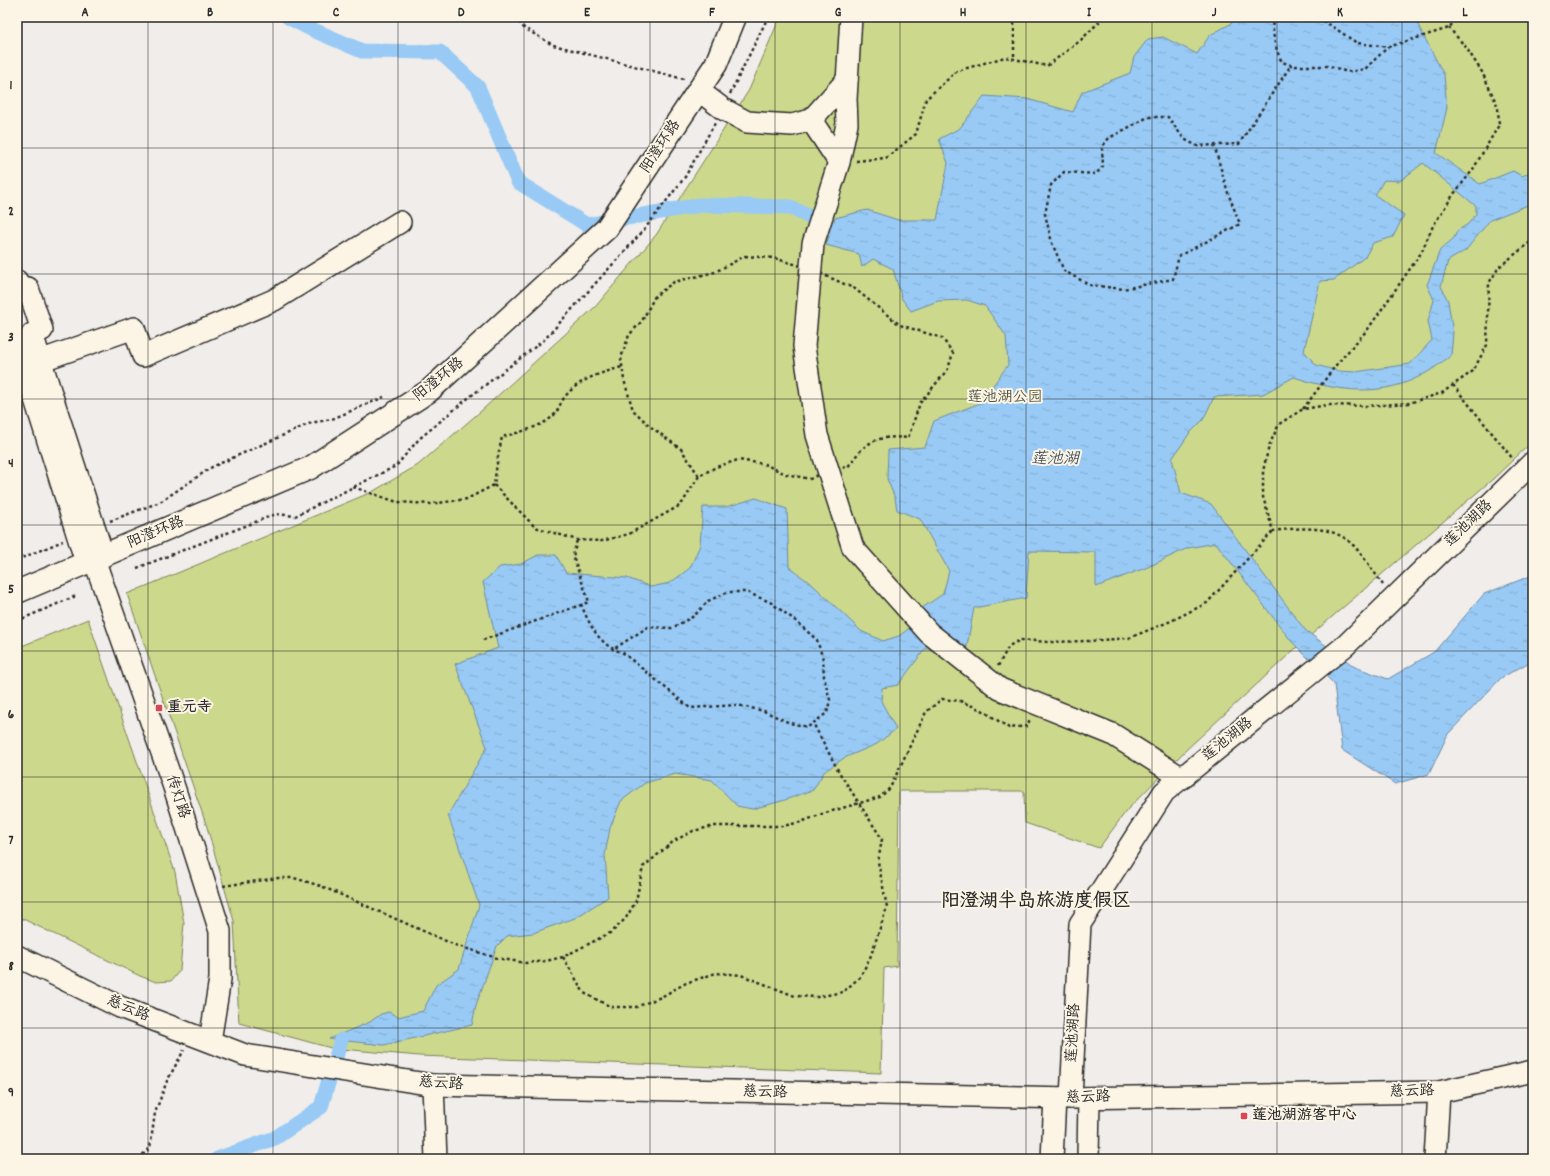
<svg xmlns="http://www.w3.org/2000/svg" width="1550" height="1176" viewBox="0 0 1550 1176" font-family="Dekko,'LXGW WenKai TC',sans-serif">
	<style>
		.green { fill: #ccd88b; stroke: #7c825b }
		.water { fill: url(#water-ripples); stroke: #6c8aa4; fill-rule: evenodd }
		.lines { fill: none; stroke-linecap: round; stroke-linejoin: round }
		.canal { stroke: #98caf5; stroke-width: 15 }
		.minor-casing { stroke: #2b2b2b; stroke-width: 24 }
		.major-casing { stroke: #2b2b2b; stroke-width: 25 }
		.path { stroke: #2b2b2b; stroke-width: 2.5; stroke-dasharray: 3 3; stroke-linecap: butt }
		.minor { stroke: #fcf5e5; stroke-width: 21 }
		.major { stroke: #fcf5e5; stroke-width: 22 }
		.grid { fill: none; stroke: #2b2b2b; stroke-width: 1; stroke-opacity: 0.55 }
		.poi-dot { fill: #d1495b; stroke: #fcf5e5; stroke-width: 1.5 }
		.labels { text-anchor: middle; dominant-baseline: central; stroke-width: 4; stroke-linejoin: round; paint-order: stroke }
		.street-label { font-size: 15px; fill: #2b2b2b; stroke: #fcf5e5 }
		.park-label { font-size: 15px; fill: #535643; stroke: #fcf5e5 }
		.poi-label { font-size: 15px; font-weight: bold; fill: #2b2b2b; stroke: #fcf5e5; text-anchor: start }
		.water-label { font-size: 16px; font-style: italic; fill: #46535e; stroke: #fcf5e5 }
		.district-label { font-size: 19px; font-weight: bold; fill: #2b2b2b; stroke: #fcf5e5 }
		.neatline { fill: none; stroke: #2b2b2b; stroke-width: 1.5 }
		.grid-label { font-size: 13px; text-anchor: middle; font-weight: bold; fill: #2b2b2b }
	</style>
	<defs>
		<pattern id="water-ripples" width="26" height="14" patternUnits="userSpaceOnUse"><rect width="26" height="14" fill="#98caf5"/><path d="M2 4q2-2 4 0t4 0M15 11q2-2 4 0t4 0" fill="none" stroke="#83aed2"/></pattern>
	</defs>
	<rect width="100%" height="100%" fill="#f0edea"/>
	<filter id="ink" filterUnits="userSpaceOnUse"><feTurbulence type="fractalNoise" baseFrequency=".025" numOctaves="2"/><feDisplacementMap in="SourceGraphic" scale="8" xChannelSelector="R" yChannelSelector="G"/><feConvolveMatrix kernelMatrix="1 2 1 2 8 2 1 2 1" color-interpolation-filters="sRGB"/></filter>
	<g filter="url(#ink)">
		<g class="green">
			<polygon points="780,17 1533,17 1533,441 1494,478 1297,647 1186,750 1127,810 1099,848 1025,823 1024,791 899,791 897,966 884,968 881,1073 419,1056 331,1048 239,1023 234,921 207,827 127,594 372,492 418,465 481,411 596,306 656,235 749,90"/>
			<polygon points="88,619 175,872 184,923 180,970 171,981 156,982 140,976 17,916 17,648"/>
		</g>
		<path class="water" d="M1231,17H1420L1417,23L1444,75L1447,108L1436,153L1480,184L1513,171L1522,176L1533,172V203L1490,220L1466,250L1448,261L1441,286L1448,301L1453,333L1451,356C1443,361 1435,368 1426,373C1383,398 1339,392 1294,377L1263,394L1214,397L1203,420L1189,434L1172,459L1181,493L1211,504L1305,630L1355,667L1388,679L1434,652L1484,594L1533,575V660L1501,678L1448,734L1429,774L1395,784L1342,750L1334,684L1292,642L1216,543L1188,548L1148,567L1096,587V552L1029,551L1026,598L974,608L966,651L925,649L898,685L882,688L881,701L896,729L877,744L844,758L824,772L813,790L782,801L752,809L737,806L712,780L675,774L645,783L621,801L610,828L605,855L608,897L575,918L533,933L507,936L497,946L476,1005L472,1025L384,1045L329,1039L370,1022L381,1014L389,1012L398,1017L423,1011L436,985L459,969L479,905L448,815L487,747L455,664L498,648L483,582L500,567L521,564L538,555H556L566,573L627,578L651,587L670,583L690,568L700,545L703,507H726L756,498L787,509L789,567L815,587L861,631L883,641L899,636L911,627L922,608L943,594L949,571L920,519L897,510L895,498L887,479L888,450L925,447L934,421L980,403L1008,365L1006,336L985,306L967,300L938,301L911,311L902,299L893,269L873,259L862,267L859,254L826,245L835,218L867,210L898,220H937L948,163L939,139L960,128L984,96L1027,99L1073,112L1082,92L1130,73L1134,57L1148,39L1163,37L1197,54L1210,35L1232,23ZM1423,163L1476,206V214L1468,224L1457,231L1454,238L1440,250L1427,285L1434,300L1428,321L1432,340L1410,364L1355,372L1338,371L1316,365L1304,351L1320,281L1334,280L1365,257L1373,243L1393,237L1404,215L1375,195L1384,180L1400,181Z"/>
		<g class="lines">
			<g class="canal">
				<polyline points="288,17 311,29 362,51 440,52 478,87 518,182 587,225 700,205 790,207 831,228"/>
				<polyline points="217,1159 275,1138 321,1107 341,1040"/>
			</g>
			<defs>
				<g id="minor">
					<polyline points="851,17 846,99 847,124 839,162 813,244 804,346 817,435 853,548 929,633 1000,689 1112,734 1182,778"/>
					<polyline points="698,90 723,109 747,122 792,125 811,120 847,80"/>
					<polyline points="811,120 839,162"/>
					<polyline points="17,281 20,291 28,288 42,330 32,334 103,555"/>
					<polyline points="17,342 86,562"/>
					<polyline points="25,366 134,328 143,356 274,300 400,222"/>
					<polyline points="94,559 174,787 220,931 220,979 210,1041"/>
					<polyline points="17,956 120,1007 245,1055 433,1085 1071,1098 1439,1092 1533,1071"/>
					<polyline points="433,1085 436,1159"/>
					<polyline points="1071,1098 1080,924 1164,792 1346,645 1533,462"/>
					<polyline points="1052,1159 1055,1098"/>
					<polyline points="1088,1159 1089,1098"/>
					<polyline points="1435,1159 1439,1092"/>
				</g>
				<polyline id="major" points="17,592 310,468 429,391 607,228 716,64 735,17"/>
			</defs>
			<use href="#minor" class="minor-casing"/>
			<use href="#major" class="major-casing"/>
			<g class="path">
				<polyline points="515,17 524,28 553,45 684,79"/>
				<polyline points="1014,17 1014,59"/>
				<path d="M1272,17C1273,33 1274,47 1282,62L1294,66H1330L1347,72L1365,69L1388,47"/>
				<polyline points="1318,17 1357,43 1388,47 1449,28 1457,17"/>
				<polyline points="730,94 768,17"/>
				<polyline points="1214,145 1228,193 1240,224 1179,256 1173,279 1123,289 1090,285 1064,271 1052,243 1045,214 1051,185 1064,172 1096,174 1103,166 1102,147 1109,138 1148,117 1168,117 1184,139 1197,146 1239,144 1291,65"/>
				<polyline points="856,161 886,158 916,134 926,99 957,71 1005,57 1047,66 1081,40 1104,17"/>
				<path d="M745,256L774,258L811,269L855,289L900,325L942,338L953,353L948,369L920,403L908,438C877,435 865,441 848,467L828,470L810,479L786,474L764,464L738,460L716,467L699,476L681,449L651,427L633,410L624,380L621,358L629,335L642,321L655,296L674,282L715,272Z"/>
				<polyline points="1453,385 1513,459"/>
				<polyline points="1303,409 1336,365 1368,329 1421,253 1433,226 1453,195 1472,171 1499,125 1498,107 1482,72 1465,46 1449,28"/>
				<polyline points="494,485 535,527 577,540 602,541 629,534 681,505 699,476"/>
				<path d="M353,487L397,502L431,504L467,499L494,485L498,456L502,437C519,432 540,428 553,416C558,412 560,403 564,398C578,379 601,373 622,367"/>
				<polyline points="110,521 160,502 212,467 311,423 332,419 384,397"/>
				<polyline points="17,560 63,541"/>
				<polyline points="137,568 276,514 295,516 396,466 419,439 467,399 544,340 643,231 685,177 715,123"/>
				<path d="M1383,585C1374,572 1358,547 1346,539C1326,525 1296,528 1273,531L1263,497V471L1269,446L1279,424L1303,409L1327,405L1367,406L1409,403L1442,393L1473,371L1487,345L1489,283L1499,267L1533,240"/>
				<path d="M581,604C589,624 600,647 622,652L690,708L737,705L764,711L790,723L808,727L827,713L830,700L824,677L823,659L817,640L792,618L770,602L746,592H728L708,601L694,616L672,628L648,627L612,650"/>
				<polyline points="17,621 76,596"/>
				<polyline points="483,640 589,602 573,556 577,540"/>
				<polyline points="998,666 1009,646 1020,640 1049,642 1088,641 1129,638 1171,621 1207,603 1273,531"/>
				<polyline points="223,886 278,878 294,878 321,886 455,945 497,958 526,963 546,961 563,957 612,932 626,918 636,901 643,867 674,841 693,831 714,826 783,826 801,822 822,814 880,797 890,788 926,712 942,699 960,701 982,710 1009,728 1027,726 1030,719"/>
				<polyline points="563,957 584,993 611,1007 636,1007 661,997 686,983 716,973 741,975 795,996 817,997 843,992 860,977 870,958 887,907 878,862 882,839 839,772 813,723"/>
				<polyline points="138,1159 150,1148 155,1113 167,1081 184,1050"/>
			</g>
			<use href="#minor" class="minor"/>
			<use href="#major" class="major"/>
		</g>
	</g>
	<path class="grid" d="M148,17V1159M273,17V1159M398,17V1159M524,17V1159M650,17V1159M775,17V1159M900,17V1159M1026,17V1159M1152,17V1159M1277,17V1159M1402,17V1159M17,148H1533M17,274H1533M17,399H1533M17,525H1533M17,651H1533M17,777H1533M17,902H1533M17,1028H1533"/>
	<g class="poi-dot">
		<rect x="155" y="704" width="8" height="8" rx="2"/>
		<rect x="1240" y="1112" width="8" height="8" rx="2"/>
	</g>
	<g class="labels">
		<g class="street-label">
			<text transform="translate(661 147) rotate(-57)">阳澄环路</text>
			<text transform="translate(439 380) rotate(-39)">阳澄环路</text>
			<text transform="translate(1469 524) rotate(-44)">莲池湖路</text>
			<text transform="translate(156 533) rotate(-23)">阳澄环路</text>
			<text transform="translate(1228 740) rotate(-39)">莲池湖路</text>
			<text transform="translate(177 797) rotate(72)">传灯路</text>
			<text transform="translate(128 1009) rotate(23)">慈云路</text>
			<text transform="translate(1074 1033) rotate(-87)">莲池湖路</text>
			<text transform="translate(441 1084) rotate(4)">慈云路</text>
			<text transform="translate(1412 1092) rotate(-2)">慈云路</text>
			<text transform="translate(765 1093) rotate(1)">慈云路</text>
			<text transform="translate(1088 1098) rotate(-1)">慈云路</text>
		</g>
		<g class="park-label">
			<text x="1005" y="398">莲池湖公园</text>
		</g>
		<g class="poi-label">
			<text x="167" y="708">重元寺</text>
			<text x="1252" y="1116">莲池湖游客中心</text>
		</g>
		<g class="water-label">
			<text x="1055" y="459">莲池湖</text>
		</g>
		<g class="district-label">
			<text x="1036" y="902">阳澄湖半岛旅游度假区</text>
		</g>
	</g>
	<rect width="1550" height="1176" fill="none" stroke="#fcf5e5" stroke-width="44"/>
	<rect x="22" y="22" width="1506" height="1132" class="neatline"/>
	<g class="grid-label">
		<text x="85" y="16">A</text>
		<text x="210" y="16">B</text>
		<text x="336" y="16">C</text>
		<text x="461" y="16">D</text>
		<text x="587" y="16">E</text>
		<text x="712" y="16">F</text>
		<text x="838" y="16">G</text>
		<text x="963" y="16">H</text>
		<text x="1089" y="16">I</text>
		<text x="1214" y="16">J</text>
		<text x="1340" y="16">K</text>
		<text x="1465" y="16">L</text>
		<text x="11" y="89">1</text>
		<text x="11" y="215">2</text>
		<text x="11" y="341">3</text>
		<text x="11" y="467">4</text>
		<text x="11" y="593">5</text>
		<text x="11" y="718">6</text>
		<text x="11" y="844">7</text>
		<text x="11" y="970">8</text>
		<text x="11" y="1096">9</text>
	</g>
</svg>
